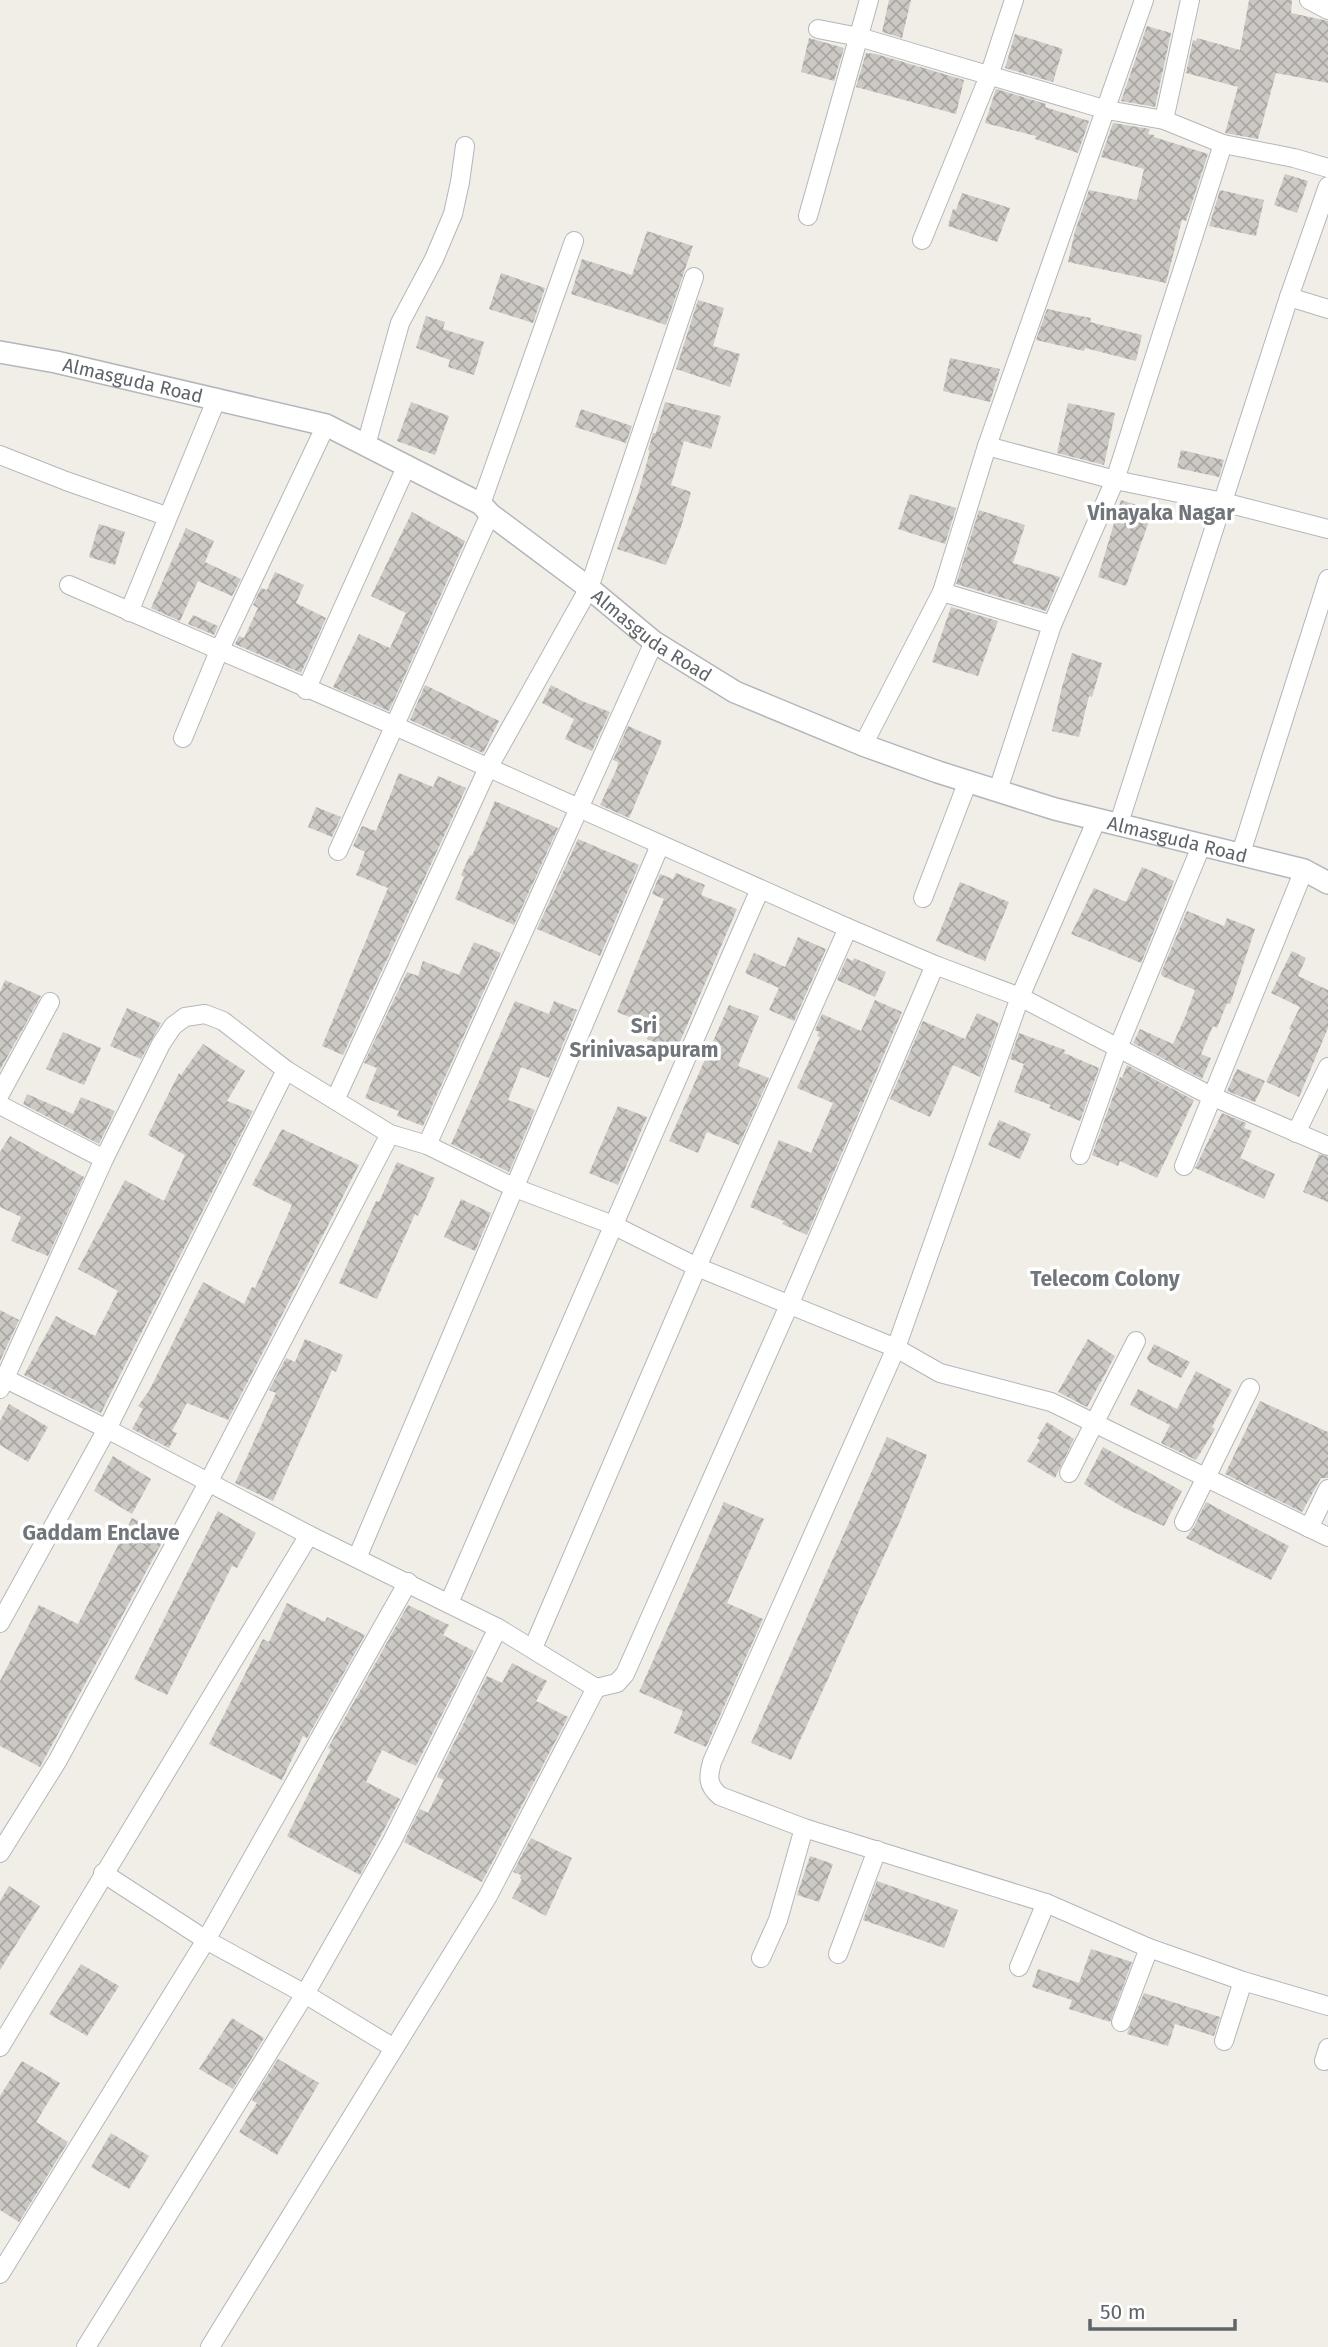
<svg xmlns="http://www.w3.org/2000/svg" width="1328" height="2347" viewBox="0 0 1328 2347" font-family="'Fira Sans',sans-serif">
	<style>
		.building { fill: url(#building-cross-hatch) }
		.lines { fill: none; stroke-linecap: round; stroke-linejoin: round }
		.minor-casing { stroke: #b3b6ba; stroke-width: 20 }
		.tertiary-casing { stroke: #b3b6ba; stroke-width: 24 }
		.minor { stroke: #fff; stroke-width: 18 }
		.tertiary { stroke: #fff; stroke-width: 21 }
		.labels { text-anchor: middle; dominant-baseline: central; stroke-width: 7; stroke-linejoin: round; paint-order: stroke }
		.street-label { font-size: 19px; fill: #5f6468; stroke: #fff }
		.neighbourhood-label { font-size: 21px; font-weight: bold; fill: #70767a; stroke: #fff }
	</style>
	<defs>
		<pattern id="building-cross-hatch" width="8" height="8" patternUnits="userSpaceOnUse" patternTransform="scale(1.75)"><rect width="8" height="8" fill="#ccc9c4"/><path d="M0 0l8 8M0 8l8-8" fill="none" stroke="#a9a7a3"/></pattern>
	</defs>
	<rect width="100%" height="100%" fill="#f1eee8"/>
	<g class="building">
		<polygon points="889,0 911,0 902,38 882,32"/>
		<polygon points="1249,0 1292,0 1291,13 1328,21 1328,83 1276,73 1258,139 1225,133 1238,87 1186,73 1193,40 1196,41 1197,38 1240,50"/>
		<polygon points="1147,26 1171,33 1155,107 1121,101"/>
		<polygon points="1015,34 1063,49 1053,82 1005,68"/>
		<polygon points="809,38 844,48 834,81 801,72"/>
		<polygon points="866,53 876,54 964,80 956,114 856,87"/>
		<polygon points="996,89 1046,104 1045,107 1089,121 1078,153 1035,139 1036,136 985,123"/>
		<polygon points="1113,123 1150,129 1148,134 1154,135 1154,137 1208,154 1186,221 1182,220 1166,283 1068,262 1075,231 1089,190 1137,200 1144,169 1101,157"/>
		<polygon points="1285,174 1308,181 1297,213 1274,205"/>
		<polygon points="1220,190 1264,200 1256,236 1209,226"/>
		<polygon points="962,193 1010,208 997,242 948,226 953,209 956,210"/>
		<polygon points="647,231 693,246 666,325 571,294 582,259 632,275"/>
		<polygon points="501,273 545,288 533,323 489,309"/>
		<polygon points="698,300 724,308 713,346 740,354 730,387 676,369"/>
		<polygon points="1047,309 1091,318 1090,322 1142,335 1136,361 1085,348 1084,351 1036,340"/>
		<polygon points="426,316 445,322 443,329 484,342 474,375 448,367 450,360 416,348"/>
		<polygon points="950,358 1000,369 990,402 943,391"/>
		<polygon points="411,402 449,416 435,455 397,441"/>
		<polygon points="665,402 721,416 711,449 684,441 671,485 691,492 681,527 666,565 617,549 638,494 650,451 648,450 653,433 656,433"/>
		<polygon points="1068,403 1115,413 1104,465 1057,453"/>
		<polygon points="581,409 632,426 626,443 575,427"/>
		<polygon points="1181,450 1224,460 1219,477 1177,468"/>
		<polygon points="910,494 956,508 945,544 898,529"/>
		<polygon points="1121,500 1153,510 1126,586 1098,577"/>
		<polygon points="979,510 1025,525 1013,563 1060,577 1046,611 956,584"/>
		<polygon points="412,512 465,541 389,711 333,687 359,634 390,648 406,613 371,596"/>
		<polygon points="99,524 125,532 115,565 89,557"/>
		<polygon points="186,528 214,541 205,562 241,579 232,596 198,581 180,621 151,608"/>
		<polygon points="275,572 304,585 296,603 326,618 301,673 235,644 239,636 244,638 258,608 253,605 261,588 267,590"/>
		<polygon points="951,607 998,621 978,676 932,662"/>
		<polygon points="193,615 218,626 214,635 188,624"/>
		<polygon points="1072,653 1102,663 1092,697 1089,696 1079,737 1052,731 1062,687"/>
		<polygon points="425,685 499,721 483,753 410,720"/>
		<polygon points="551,685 582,701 610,712 592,751 565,739 574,719 542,703"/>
		<polygon points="628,726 662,741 629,818 600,805 617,768 618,762 613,760"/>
		<polygon points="399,773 433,787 438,776 466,788 343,1055 322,1046 388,888 356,875 365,852 353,846 362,826 376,831"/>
		<polygon points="495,801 558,828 514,925 455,899 464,877 461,875 470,855 472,856"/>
		<polygon points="316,807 341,817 332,837 308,827"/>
		<polygon points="578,839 639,865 600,956 537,929"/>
		<polygon points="1142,867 1174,881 1141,963 1071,934 1094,888 1126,902"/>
		<polygon points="676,873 705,885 701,895 737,909 676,1051 647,1039 652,1026 617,1012 664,899 652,894 660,874 673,879"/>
		<polygon points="960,882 1009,902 985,961 936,941"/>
		<polygon points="1187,911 1224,926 1227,918 1255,929 1230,1004 1227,1003 1217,1028 1213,1026 1201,1054 1211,1058 1202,1079 1133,1043 1140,1029 1173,1044 1186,1015 1195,990 1162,976 1161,973"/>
		<polygon points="798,937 826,949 794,1021 769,1010 779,988 745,973 754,953 785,967"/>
		<polygon points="474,942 501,953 423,1126 397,1116 399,1111 365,1098 377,1068 364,1063 407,972 418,976 423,961 459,975"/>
		<polygon points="1292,951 1306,958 1298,976 1328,990 1328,1028 1299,1097 1266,1082 1291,1030 1289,1029 1300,1007 1271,993"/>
		<polygon points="847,958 853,961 854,958 886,972 875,997 837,980"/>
		<polygon points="5,980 41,996 0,1070 0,992"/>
		<polygon points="875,1000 902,1012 807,1235 782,1224 784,1221 750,1207 779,1140 811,1153 833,1103 797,1088 820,1037 817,1036 819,1032 815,1030 822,1014 861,1031"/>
		<polygon points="515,1001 549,1014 554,1001 577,1010 549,1078 521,1067 508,1100 535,1110 509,1172 451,1144"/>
		<polygon points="729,1005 759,1016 738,1066 769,1078 739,1145 707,1132 698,1153 669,1141"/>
		<polygon points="127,1008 161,1023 141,1059 110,1046"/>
		<polygon points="977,1013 999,1023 980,1077 953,1065 930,1117 890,1099 923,1021 965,1039"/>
		<polygon points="63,1032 101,1048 84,1085 46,1069"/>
		<polygon points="1019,1033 1065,1050 1064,1053 1099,1068 1080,1121 1049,1108 1051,1105 1014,1092 1024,1064 1010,1059"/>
		<polygon points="203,1044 245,1071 227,1101 253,1111 101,1413 24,1375 56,1316 95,1336 118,1291 78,1269 125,1180 164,1201 185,1155 148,1135 179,1073 181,1075"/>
		<polygon points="1127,1065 1194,1100 1157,1178 1120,1161 1118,1166 1092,1155 1120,1077 1122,1078"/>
		<polygon points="1237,1069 1265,1081 1255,1102 1227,1091"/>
		<polygon points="27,1094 73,1114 81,1097 115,1111 99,1144 23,1104"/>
		<polygon points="618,1106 647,1117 618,1185 589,1173"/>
		<polygon points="1222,1113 1246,1123 1244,1128 1252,1131 1240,1158 1275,1174 1264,1199 1195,1168"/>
		<polygon points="999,1120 1031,1134 1020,1159 988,1145"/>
		<polygon points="282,1129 359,1165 228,1420 187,1403 172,1431 177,1433 169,1448 132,1429 143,1409 138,1406 149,1391 203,1282 244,1304 252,1287 255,1288 292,1205 252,1185"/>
		<polygon points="10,1136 84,1177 48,1256 11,1241 21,1217 0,1207 0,1152"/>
		<polygon points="1319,1154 1328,1157 1328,1202 1303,1192"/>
		<polygon points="397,1162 435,1178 418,1216 415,1214 377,1299 339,1283 367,1221 376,1201 379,1202"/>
		<polygon points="461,1199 491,1213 475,1251 444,1237"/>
		<polygon points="0,1310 19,1320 0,1361"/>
		<polygon points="305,1339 343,1355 336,1372 332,1370 273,1501 235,1483 276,1393 269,1390 286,1358 295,1362"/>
		<polygon points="1088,1339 1115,1356 1087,1407 1058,1392"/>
		<polygon points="1154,1344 1190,1362 1181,1378 1149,1362 1147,1358"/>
		<polygon points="1196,1371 1232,1390 1212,1427 1215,1429 1196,1460 1161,1443 1170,1425 1130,1405 1138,1389 1177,1409"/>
		<polygon points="1260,1401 1328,1432 1328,1478 1321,1478 1302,1512 1225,1474"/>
		<polygon points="9,1404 48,1427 28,1462 0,1445 0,1421"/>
		<polygon points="1047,1422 1074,1439 1055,1478 1027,1461 1040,1440 1037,1438"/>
		<polygon points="887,1437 927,1455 901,1519 791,1760 751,1743"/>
		<polygon points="1103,1447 1182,1491 1164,1526 1124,1508 1084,1484"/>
		<polygon points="113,1456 151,1479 132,1514 94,1491"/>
		<polygon points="724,1502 764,1519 727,1603 763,1619 706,1747 674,1733 683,1711 639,1692"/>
		<polygon points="1206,1502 1289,1546 1271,1580 1186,1538 1194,1527"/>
		<polygon points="218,1511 256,1533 237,1568 232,1566 167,1695 134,1679"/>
		<polygon points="132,1518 166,1535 40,1767 0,1746 0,1681 39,1605 78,1624"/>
		<polygon points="287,1603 325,1622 327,1617 365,1635 307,1738 303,1736 282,1780 209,1744 263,1639 269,1642"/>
		<polygon points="408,1605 449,1625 443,1635 474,1651 416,1766 382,1750 366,1782 400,1799 360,1875 287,1836 331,1749 328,1748"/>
		<polygon points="512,1663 547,1681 536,1701 568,1717 482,1882 404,1842 420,1809 428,1813 444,1780 437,1777 487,1676 502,1683"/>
		<polygon points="531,1838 572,1858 546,1916 512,1898 522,1879 520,1878 521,1875 513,1872"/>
		<polygon points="810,1856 833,1864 819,1902 797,1895"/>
		<polygon points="877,1881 958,1910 944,1948 863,1920"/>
		<polygon points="9,1886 40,1906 0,1970 0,1901"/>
		<polygon points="1091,1949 1132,1962 1110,2022 1069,2009 1072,2000 1032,1987 1038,1969 1079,1983"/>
		<polygon points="81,1964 119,1986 87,2036 49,2014"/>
		<polygon points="1144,1993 1220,2017 1214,2036 1175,2024 1168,2046 1127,2034"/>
		<polygon points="232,2018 264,2038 233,2089 199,2069"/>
		<polygon points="278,2059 319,2083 277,2155 239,2132 257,2103 252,2100"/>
		<polygon points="22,2061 60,2083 36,2122 68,2142 19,2222 0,2210 0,2096"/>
		<polygon points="111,2133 149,2156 129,2189 91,2167"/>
	</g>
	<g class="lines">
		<defs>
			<g id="minor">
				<polyline points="1309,0 1328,10"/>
				<polyline points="818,29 859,37 1107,110 1164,120 1223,144 1294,158 1328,168"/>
				<polyline points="1164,120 1190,0"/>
				<polyline points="808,216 869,0"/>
				<polyline points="922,240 989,76 1014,0"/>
				<polyline points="1289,297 1328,309"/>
				<polyline points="366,445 400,323 434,259 453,214 460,182 465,146"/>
				<polyline points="987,446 1115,480 1223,502 1328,529"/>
				<polyline points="0,455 66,481 166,516"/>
				<polyline points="481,504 574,241"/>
				<polyline points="69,585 395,726 848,928 935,965 1020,997 1211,1096 1328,1146"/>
				<polyline points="942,592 1052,625"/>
				<polyline points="129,612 217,398"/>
				<polyline points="306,690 407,465"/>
				<polyline points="183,738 219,651 326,425"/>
				<polyline points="863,745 942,592 987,446 1144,0"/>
				<polyline points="998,790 1052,625 1115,480 1223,144"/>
				<path d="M1097,819L1020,997L896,1348L712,1762C708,1777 707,1785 720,1796L804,1828L1046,1903L1149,1948L1243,1981L1328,2006"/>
				<polyline points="1118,826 1289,297 1328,186"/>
				<polyline points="338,851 490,514"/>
				<polyline points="1241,853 1328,579"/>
				<polyline points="923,898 968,781"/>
				<polyline points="0,1094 50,1002"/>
				<polyline points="335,1100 488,768 589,588 694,277"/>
				<polyline points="0,1105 104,1159"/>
				<polyline points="1296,1133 1328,1067"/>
				<polyline points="427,1145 654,642"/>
				<polyline points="1080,1155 1118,1048 1202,844"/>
				<polyline points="1184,1166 1304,870"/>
				<polyline points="0,1376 107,1429 309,1535 498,1628 596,1688 617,1683 625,1674 790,1303 935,965"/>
				<polyline points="0,1389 104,1159 161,1044 173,1026 185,1017 205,1014 223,1021 286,1070 390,1134 427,1145 515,1188 613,1225 697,1267 896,1348 940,1373 1051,1402 1328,1537"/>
				<polyline points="1069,1473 1136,1341"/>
				<polyline points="1184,1522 1250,1388"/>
				<polyline points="1309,1528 1328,1489"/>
				<polyline points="357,1558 660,845"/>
				<polyline points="449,1603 760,889"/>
				<polyline points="0,1623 107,1429 286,1070"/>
				<polyline points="533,1648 697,1267 848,928"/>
				<polyline points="0,1853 58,1760 208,1483 390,1134"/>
				<polyline points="103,1873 206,1940 305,1994 394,2048"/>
				<polyline points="838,1954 877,1850"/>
				<polyline points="761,1958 778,1920 804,1828"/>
				<polyline points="1019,1967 1046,1903"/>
				<polyline points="1121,2022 1149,1948"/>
				<polyline points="1224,2041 1243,1981"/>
				<polyline points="0,2047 309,1535"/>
				<polyline points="1324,2061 1328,2048"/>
				<polyline points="0,2274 206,1940 408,1582"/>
				<polyline points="86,2347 305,1994 392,1841 498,1628"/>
				<polyline points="210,2347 488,1896 596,1688"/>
			</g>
			<g id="tertiary">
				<path id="s1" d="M0,352L56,362L326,425L481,504L490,514L589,588L654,642L735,692L863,745L938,772L1055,809L1304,870L1328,883"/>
			</g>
		</defs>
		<use href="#minor" class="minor-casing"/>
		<use href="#tertiary" class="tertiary-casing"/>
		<use href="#minor" class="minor"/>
		<use href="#tertiary" class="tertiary"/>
	</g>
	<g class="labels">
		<g class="street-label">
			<text stroke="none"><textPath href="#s1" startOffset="136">Almasguda Road</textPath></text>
			<text stroke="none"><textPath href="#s1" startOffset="724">Almasguda Road</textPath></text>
			<text stroke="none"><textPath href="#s1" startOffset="1292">Almasguda Road</textPath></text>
		</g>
		<g class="neighbourhood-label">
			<text x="1161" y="513">Vinayaka Nagar</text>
			<text x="644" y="1026">Sri<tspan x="644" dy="24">Srinivasapuram</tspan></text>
			<text x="1105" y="1279">Telecom Colony</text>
			<text x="101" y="1533">Gaddam Enclave</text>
		</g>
	</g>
	<path d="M1090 2319v10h145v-10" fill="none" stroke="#5f6468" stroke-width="3.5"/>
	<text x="1100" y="2319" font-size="21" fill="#5f6468" stroke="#ffffff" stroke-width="5" paint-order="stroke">50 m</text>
</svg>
